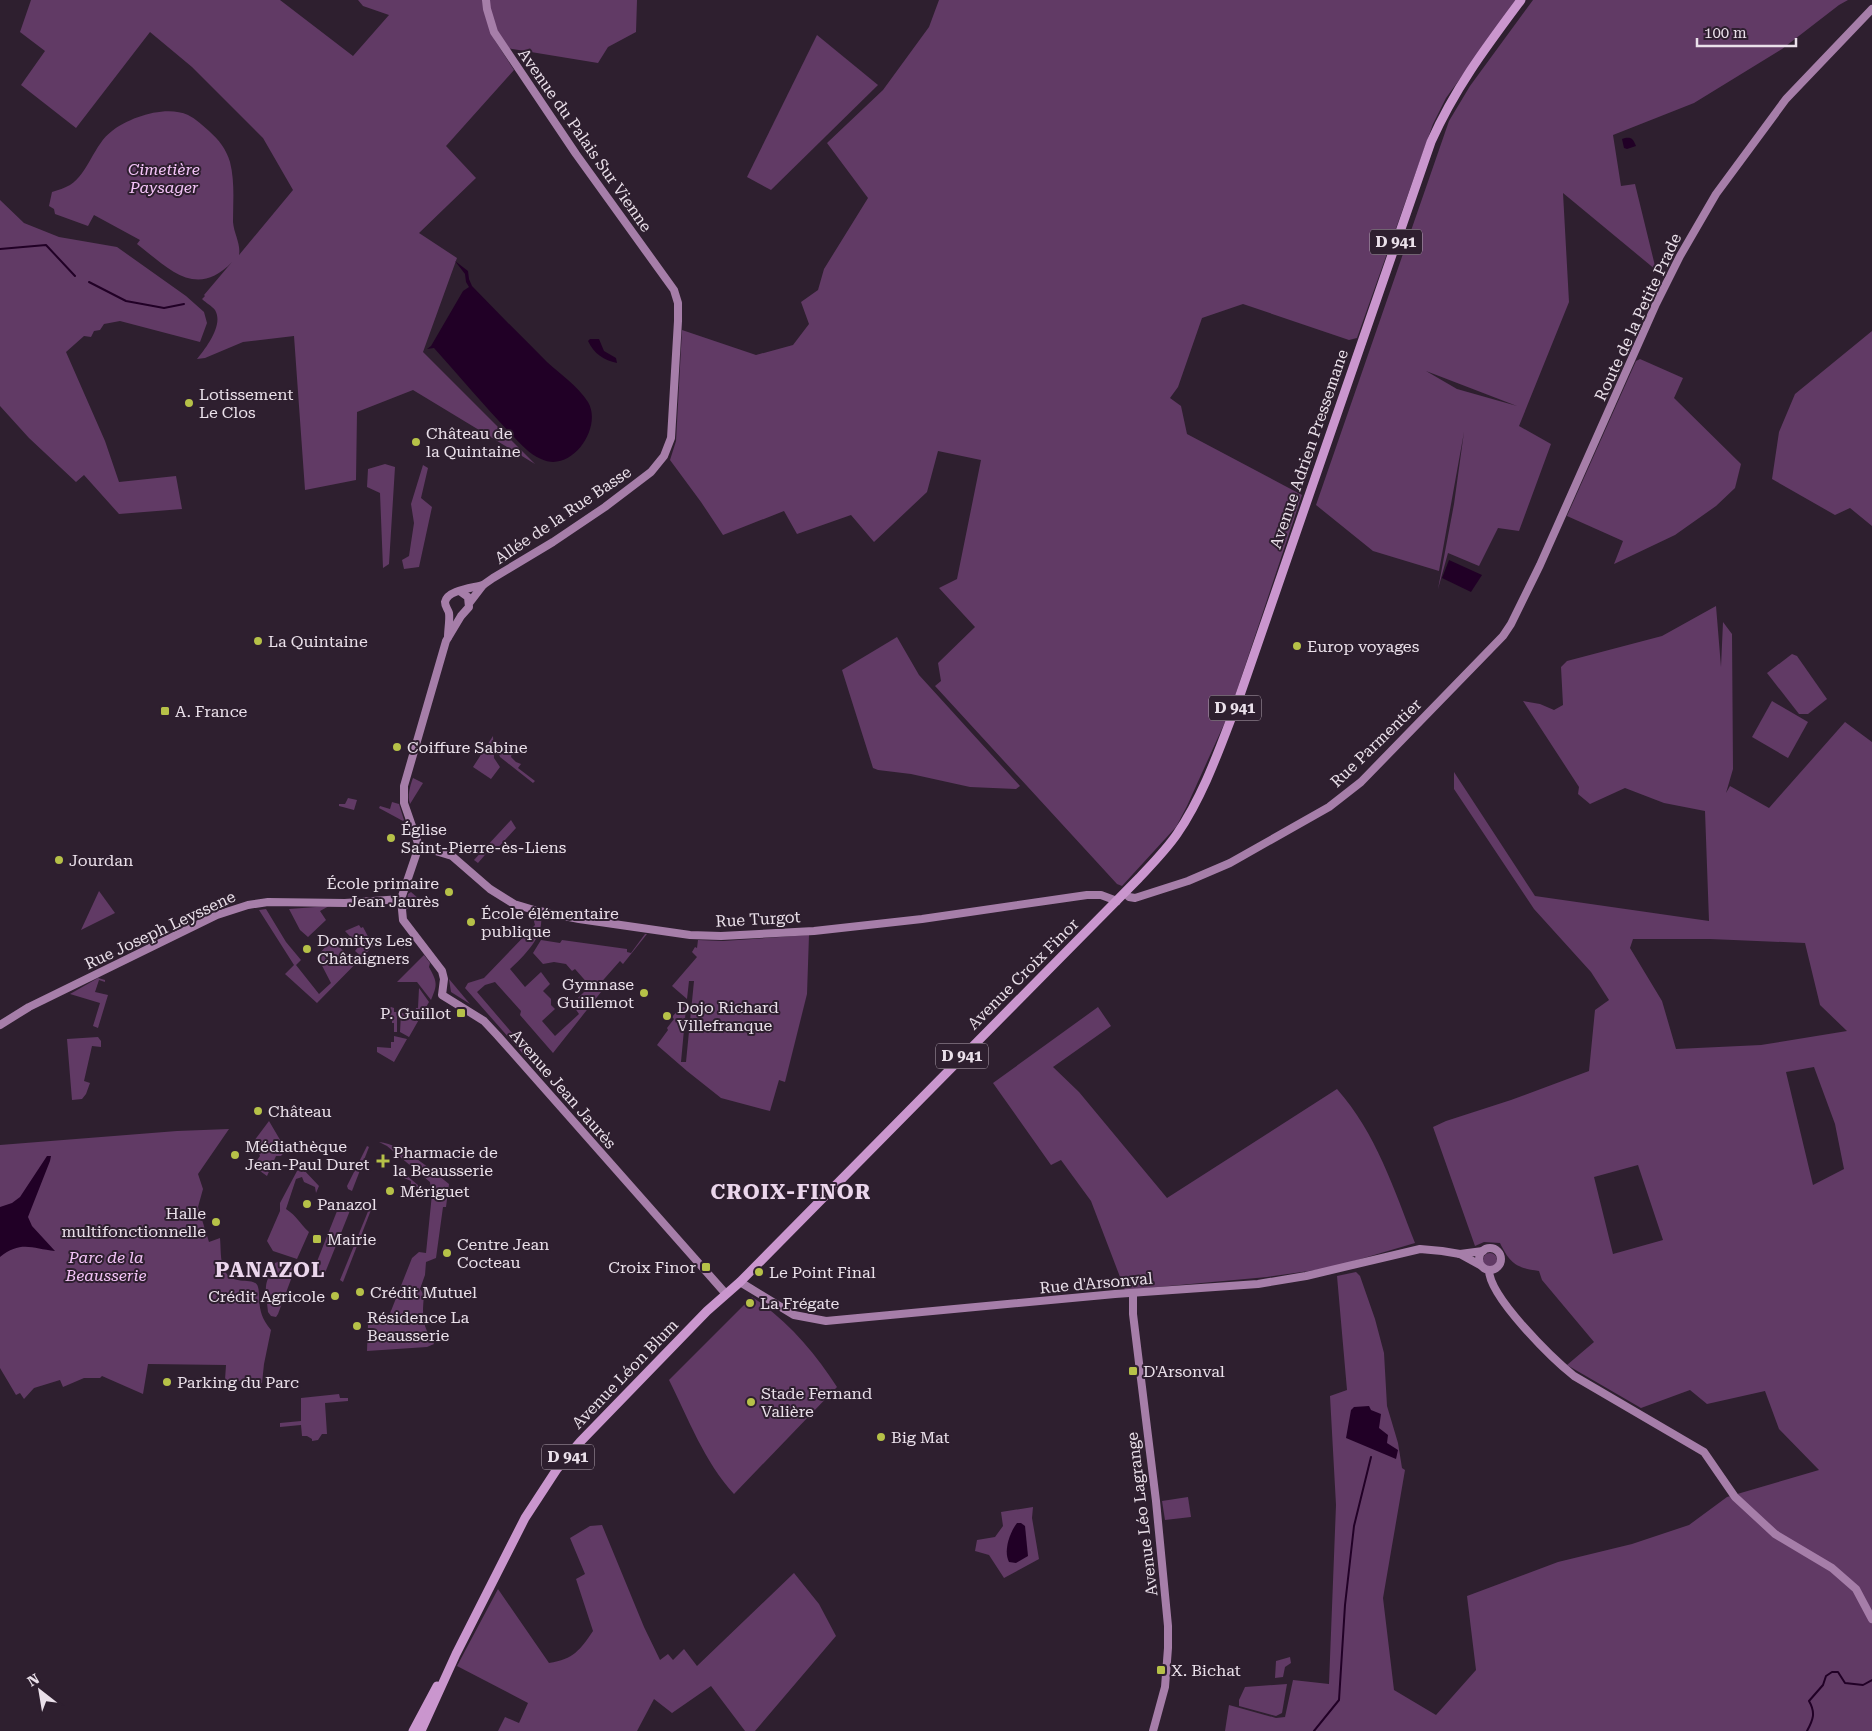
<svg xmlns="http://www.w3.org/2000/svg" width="1872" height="1731" viewBox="0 0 1872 1731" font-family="'Roboto Serif',serif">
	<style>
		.green { fill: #613a65; fill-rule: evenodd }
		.water { fill: #210026 }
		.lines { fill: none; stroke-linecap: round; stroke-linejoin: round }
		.stream { stroke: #210026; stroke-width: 2 }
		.secondary { stroke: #a67ea9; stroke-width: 8 }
		.primary { stroke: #ca96ce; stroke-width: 9 }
		.poi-dot { fill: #b6c148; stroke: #2e1f2f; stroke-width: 2 }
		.labels { text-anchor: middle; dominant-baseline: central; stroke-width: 4; stroke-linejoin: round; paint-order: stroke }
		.shield { fill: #2e1f2f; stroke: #b2a6b2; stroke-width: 1 }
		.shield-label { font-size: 15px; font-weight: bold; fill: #eae0ea }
		.street-label { font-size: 16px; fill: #eae0ea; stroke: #2e1f2f }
		.park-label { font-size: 16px; font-style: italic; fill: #f4c4f8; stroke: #2e1f2f }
		.poi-label { font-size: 16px; fill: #eae0ea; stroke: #2e1f2f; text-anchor: start }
		.district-label { font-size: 21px; font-weight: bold; letter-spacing: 1px; fill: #ebd6ec; stroke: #2e1f2f }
	</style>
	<rect width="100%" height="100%" fill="#2e1f2f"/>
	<g class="green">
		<path d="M31,0H280L353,56L389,15L363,6L358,0H637L636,32L608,47L598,63L507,48L494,39L514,70L446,146L476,178L419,233L457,258L423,352L535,464L413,390L357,412L356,480L305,490L294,336L243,342L205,358L197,359C206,348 224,325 215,310C212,306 206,303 202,299L205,296L204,295L232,262C196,300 168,268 137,244L140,240L94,215L88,226L55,214L54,209L49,206L52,192C58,190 65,188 70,185C88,174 94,144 112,131C130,117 166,105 188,115C196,119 202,125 209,131C219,140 226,149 230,162C235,182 233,202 233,222C234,234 241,244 239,255L293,190L263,138L192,67L150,32L76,128L21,85L45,51L20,32Z"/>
		<polygon points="939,0 1517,0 1446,98 1433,124 1357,338 1349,340 1243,304 1202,318 1178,387 1170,398 1181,406 1187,434 1302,495 1230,711 1187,806 1176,827 1122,886 1117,884 935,686 941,681 938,663 975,627 939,588 957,579 981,460 938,451 927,492 874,542 851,515 797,534 784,511 723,535 701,502 670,460 676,441 682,330 756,355 793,345 809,324 801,302 818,290 824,269 868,198 827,143 883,90 929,27"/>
		<path d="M1533,0H1848L1839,5L1782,49L1694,103L1613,135L1621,186L1635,184L1656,270L1563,193L1569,302L1519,426L1551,444L1519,531L1498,528L1479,566L1448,553L1438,589L1454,504L1464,432L1439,571L1373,551L1316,505L1449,121L1470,86ZM1426,371L1517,406L1457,389Z"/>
		<polygon points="817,35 878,85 771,190 747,177"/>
		<polygon points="0,200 24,223 59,237 117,247 186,296 204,312 207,323 200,342 120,321 104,324 100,330 94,331 91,337 84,336 66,352 105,441 119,482 176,476 182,509 119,514 84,475 76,482 29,438 0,406"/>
		<polygon points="1872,331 1872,526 1850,508 1835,515 1772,479 1779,432 1795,394"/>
		<polygon points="1640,359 1683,378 1674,398 1741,464 1735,488 1716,506 1675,535 1614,564 1623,541 1567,516 1636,361"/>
		<polygon points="385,464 395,467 389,564 383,568 380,493 367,487 368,469"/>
		<polygon points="423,465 428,468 421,498 432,507 419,567 404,569 402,560 409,556 414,523 411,504"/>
		<path d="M1716,606L1721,667L1723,622L1732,634L1733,769L1726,793L1730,786L1769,808L1845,722L1872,742V1731H1225L1229,1705L1276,1718L1285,1717L1293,1680L1329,1684L1336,1505L1330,1396L1347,1390L1337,1276L1356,1272L1360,1276L1375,1319L1384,1353L1387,1406L1398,1443L1402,1468L1405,1470L1383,1598L1394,1690L1436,1715L1476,1670L1467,1596L1558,1562L1632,1544L1689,1525L1727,1497L1819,1470L1779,1429L1765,1391L1707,1404L1690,1390L1641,1408L1567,1365L1594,1342L1542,1280L1539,1271C1517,1268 1510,1264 1500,1243L1484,1242L1475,1246L1433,1127L1446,1121L1511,1100L1589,1071L1595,1010L1609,1000L1591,972L1534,909L1454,789V772L1535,896L1709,921L1705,811L1664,803L1625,788L1590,804L1578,794L1579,787L1523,701L1540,704L1554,710L1563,705L1561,667L1567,661L1662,636ZM1633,939H1710L1805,943L1820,1005L1847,1031L1761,1045L1676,1049L1662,1001L1630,948ZM1814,1067L1835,1124L1844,1169L1813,1185L1786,1072ZM1638,1165L1663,1240L1613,1254L1594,1177Z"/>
		<polygon points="897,637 919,675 1020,786 1016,789 970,787 911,774 878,770 873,768 842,670"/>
		<polygon points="1792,654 1797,656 1827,699 1808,714 1799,714 1767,673"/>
		<polygon points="1772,701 1808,722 1788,758 1752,737"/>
		<polygon points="493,736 494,758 500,767 491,779 473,767"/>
		<polygon points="499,742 512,753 511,757 516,762 521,764 518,768 535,781 533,783 500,757 498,752"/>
		<path d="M413,778L423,783L410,804C407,796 410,786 413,778Z"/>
		<polygon points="348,798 357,800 354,810 339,806 339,804 345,804"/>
		<polygon points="392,802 399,804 404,820 403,821 379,808 380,806 390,809"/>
		<polygon points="511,820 516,828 494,852 490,849 478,863 474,860"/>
		<polygon points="99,891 115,913 81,930"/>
		<polygon points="411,892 419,899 406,910 408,894"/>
		<polygon points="329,906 320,911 326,920 308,937 300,930 289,909"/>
		<path d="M266,909L286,942L301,960L296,965L319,994L331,983L317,956L333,939L337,940C338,950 350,955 357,961L361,956L355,951L359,946L345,931L359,925L361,928L363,927L373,946L317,1003L285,974L294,965L259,910Z"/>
		<path d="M532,914L541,916C544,937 524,956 510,969L525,987L541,972L550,984L543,991L551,999V1005L555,1009L542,1021L555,1036L579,1014L572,1004L590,986L575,969L572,971L566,964L554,962L543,964L533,953L541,940L560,943L562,940L627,949V952L631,953L645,934H647L623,964L620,961L597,987L601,992L553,1053L520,1015L521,1011L495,982L485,985L477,992L536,1061L532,1064L465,988L468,983L484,978L535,925Z"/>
		<polygon points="809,935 807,994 785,1082 779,1080 770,1111 721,1098 687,1071 657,1045 668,1030 667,1028 674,1019 672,1017 679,1009 683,1007 686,1008 681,1062 686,1062 694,981 689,981 687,999 672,986 697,957 692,952 695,947 697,948 698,940 723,941"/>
		<path d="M424,955L430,963L429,967C437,982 438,984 431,1000L417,982H397Z"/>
		<polygon points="98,978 105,980 105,982 99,980 95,992 108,995 98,1028 93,1026 100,1003 70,994"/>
		<polygon points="449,979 470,1004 451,992"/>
		<polygon points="419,988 429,1002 409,1037 400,1032 401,1013 415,1014 416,1008 418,1008"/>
		<polygon points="391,1007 394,1008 394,1012 397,1012 397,1032 394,1032 394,1023 392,1023 392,1017 382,1017"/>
		<path d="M1098,1007L1111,1026L1053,1067L1079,1092L1167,1198L1337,1089C1376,1133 1394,1189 1415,1243L1330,1268L1267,1277L1125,1290L1091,1201L1061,1160L1051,1165L993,1083Z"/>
		<polygon points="394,1036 407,1039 394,1062 377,1052 377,1047 391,1048 391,1042 394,1042"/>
		<polygon points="98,1037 101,1041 101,1047 92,1046 84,1081 90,1083 86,1094 82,1099 72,1100 67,1039"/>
		<polygon points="269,1121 286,1150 281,1156 276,1156 267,1176 253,1166 260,1156 254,1141"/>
		<path d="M229,1129L198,1174L203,1189L198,1207L209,1242L220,1238C221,1248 220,1261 224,1269C231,1288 255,1275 258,1287C259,1290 259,1295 259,1299C260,1312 262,1319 271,1330L264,1364L262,1383L225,1380L226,1365L148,1364L143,1394L102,1376L100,1378H84L63,1387L60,1380L34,1388L24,1399L20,1393L16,1395L0,1368V1145L177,1131Z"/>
		<path d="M379,1142C404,1145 430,1169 449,1184L446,1207H443L436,1258L426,1262L425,1275L420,1289L424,1295C422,1318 422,1324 434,1344L427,1347L367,1351L368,1324L373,1314L389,1316L412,1258L419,1252L426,1253L432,1194L430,1182L387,1146Z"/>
		<polygon points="367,1146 369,1147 352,1191 348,1189 347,1186"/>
		<path d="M302,1168L319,1186L316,1193L315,1187L304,1182L302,1177L296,1179L286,1209C297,1216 299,1223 309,1232L297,1259L273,1251L267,1241L280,1211V1203L297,1171Z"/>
		<polygon points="398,1168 419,1186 420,1184 422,1190 411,1184 411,1181 397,1175 396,1172"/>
		<polygon points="341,1201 353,1203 325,1273 314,1269"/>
		<polygon points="369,1209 371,1210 343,1282 340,1280"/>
		<circle cx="1490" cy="1260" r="7"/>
		<path d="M280,1261L296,1266L278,1314L276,1317L271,1316L268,1312C267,1300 262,1281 272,1274L275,1263Z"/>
		<path d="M752,1297C786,1319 815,1352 837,1387L734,1494C704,1461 689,1420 669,1380Z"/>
		<polygon points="339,1394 340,1398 348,1398 348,1401 325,1403 327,1434 322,1434 318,1440 312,1441 312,1439 307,1436 302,1436 301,1425 280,1427 280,1423 301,1421 301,1398"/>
		<polygon points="1188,1497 1191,1517 1165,1520 1162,1501"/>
		<polygon points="1033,1507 1032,1518 1039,1559 1004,1578 989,1555 975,1551 977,1540 995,1537 1003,1526 1001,1512"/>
		<path d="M602,1525L644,1627L660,1660L668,1654L673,1660L684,1649L697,1666L794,1573L819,1604L836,1636L755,1731H745L711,1686L672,1713L654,1699L637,1731H498L505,1717L519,1723L528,1703L457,1666L498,1589L549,1663C574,1659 580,1650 593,1631L576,1579L585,1574L570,1538L590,1526Z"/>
		<polygon points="1290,1657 1291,1663 1285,1667 1283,1677 1275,1678 1276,1661"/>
		<polygon points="1287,1684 1282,1713 1276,1716 1239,1706 1239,1700 1245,1687"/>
	</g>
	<g class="water">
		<path d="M1625,138C1632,137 1633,139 1636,146L1627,149L1624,148L1622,139Z"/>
		<path d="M455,261L468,271L469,279L472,286C497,312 522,337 547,362C560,374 578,386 588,402C603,427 572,474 541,459C528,453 522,445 512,435C485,407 460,377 434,348L427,349L431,346L463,291L469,287L466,282L465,274Z"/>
		<path d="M590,339H599L604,351L616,358L617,363C604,360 594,354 588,341Z"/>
		<polygon points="1449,560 1482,575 1471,592 1442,578"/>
		<path d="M47,1156H51L50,1161L28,1217L32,1226L55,1251C33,1249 21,1240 0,1257V1207L12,1203L20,1197Z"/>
		<polygon points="1369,1406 1371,1410 1381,1414 1379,1428 1388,1435 1387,1443 1398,1450 1396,1459 1346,1438 1351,1410 1354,1407"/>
		<path d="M1017,1523H1021L1025,1526L1028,1556L1016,1563L1009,1562C1003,1551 1010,1532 1017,1523Z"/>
	</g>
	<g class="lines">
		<g class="stream">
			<polyline points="0,249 46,245 75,276"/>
			<polyline points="89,282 126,301 164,308 184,304"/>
			<polyline points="1314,1731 1339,1700 1345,1605 1354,1526 1371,1457"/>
			<path d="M1807,1731C1813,1720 1816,1713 1809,1701L1823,1685L1826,1676L1832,1672H1838L1845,1683L1863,1685L1872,1680"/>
		</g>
		<g class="secondary">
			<polyline points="470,602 483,585 493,578 553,542 605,507 651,472 664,456 671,438 678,321 678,303 674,290 576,154 494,32 487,9 486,0"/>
			<path d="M448,637C448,630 450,619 449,613C448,609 445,607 445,602C447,590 473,588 483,585"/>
			<polyline points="419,846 452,856 490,889 514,904 534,910 579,919 690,935 721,936 814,931 922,919 1087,895 1101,895 1117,901"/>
			<polyline points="419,846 401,899 403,920 442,971 444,979 442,995 484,1021 498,1036 726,1294"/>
			<polyline points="419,846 404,803 404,786 446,641 461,616 469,607 468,597 461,592"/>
			<polyline points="1125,893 1129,897 1135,898 1188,881 1230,863 1329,807 1361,782 1503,636 1511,624 1540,565 1656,304 1680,256 1716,194 1786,99 1872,9"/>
			<polyline points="0,1025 29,1007 217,915 248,905 268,902 345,903 401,899"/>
			<circle cx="1490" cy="1259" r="11"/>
			<polyline points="1460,1254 1483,1251"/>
			<path d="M1489,1270C1489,1297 1553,1359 1574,1376L1704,1452L1735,1497L1775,1534L1832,1568L1856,1589L1872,1619"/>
			<polyline points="740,1282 794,1315 826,1321 1115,1294 1258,1284 1306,1276 1420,1249 1442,1251 1460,1254 1480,1265"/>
			<polyline points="1133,1293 1133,1314 1156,1501 1168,1626 1168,1648 1165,1687 1153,1731"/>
		</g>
		<g class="primary">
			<polyline points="413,1731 437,1686"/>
			<path d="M421,1731L456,1654L525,1518L557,1469L580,1442L707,1311L740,1282L1139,878C1152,864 1166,850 1177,834C1205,793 1221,744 1239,698L1431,142C1455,88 1486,47 1521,0"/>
		</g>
	</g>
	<g class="poi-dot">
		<circle cx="189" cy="403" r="5"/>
		<circle cx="416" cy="442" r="5"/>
		<circle cx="258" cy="641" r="5"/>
		<circle cx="1297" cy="646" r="5"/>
		<rect x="160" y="706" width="10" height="10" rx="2.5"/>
		<circle cx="397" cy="747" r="5"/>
		<circle cx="391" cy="838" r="5"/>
		<circle cx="59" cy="860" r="5"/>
		<circle cx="449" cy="892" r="5"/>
		<circle cx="471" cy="922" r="5"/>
		<circle cx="307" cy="949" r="5"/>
		<circle cx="644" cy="993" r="5"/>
		<rect x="456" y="1008" width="10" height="10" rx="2.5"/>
		<circle cx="667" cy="1016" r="5"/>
		<circle cx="258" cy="1111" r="5"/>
		<circle cx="235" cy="1155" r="5"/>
		<path d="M380.5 1153.5h5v5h5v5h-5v5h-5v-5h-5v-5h5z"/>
		<circle cx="390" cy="1191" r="5"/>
		<circle cx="307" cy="1204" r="5"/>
		<circle cx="216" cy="1222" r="5"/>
		<rect x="312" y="1234" width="10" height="10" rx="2.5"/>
		<circle cx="447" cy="1253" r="5"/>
		<rect x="701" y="1262" width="10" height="10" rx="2.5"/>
		<circle cx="759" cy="1272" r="5"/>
		<circle cx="360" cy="1292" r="5"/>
		<circle cx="335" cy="1296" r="5"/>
		<circle cx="750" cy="1303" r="5"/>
		<circle cx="357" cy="1326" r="5"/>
		<rect x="1128" y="1366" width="10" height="10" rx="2.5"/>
		<circle cx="167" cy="1382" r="5"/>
		<circle cx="751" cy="1402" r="5"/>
		<circle cx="881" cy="1437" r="5"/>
		<rect x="1156" y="1665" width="10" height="10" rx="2.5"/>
	</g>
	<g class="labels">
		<g class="shield">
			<rect x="1370" y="229.5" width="52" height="25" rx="4"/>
			<rect x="1209" y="695.5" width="52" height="25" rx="4"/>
			<rect x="936" y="1043.5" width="52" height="25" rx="4"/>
			<rect x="542" y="1444.5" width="52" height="25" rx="4"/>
		</g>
		<g class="shield-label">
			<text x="1396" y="242">D 941</text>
			<text x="1235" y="708">D 941</text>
			<text x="962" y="1056">D 941</text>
			<text x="568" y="1457">D 941</text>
		</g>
		<g class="street-label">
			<text transform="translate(585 140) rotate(55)">Avenue du Palais Sur Vienne</text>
			<text transform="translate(1638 317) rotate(-65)">Route de la Petite Prade</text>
			<text transform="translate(1309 449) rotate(-71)">Avenue Adrien Pressemane</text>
			<text transform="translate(563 515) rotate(-34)">Allée de la Rue Basse</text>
			<text transform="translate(1376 743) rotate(-44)">Rue Parmentier</text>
			<text transform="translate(758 919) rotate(-3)">Rue Turgot</text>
			<text transform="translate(160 930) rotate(-25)">Rue Joseph Leyssene</text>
			<text transform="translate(1023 974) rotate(-45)">Avenue Croix Finor</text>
			<text transform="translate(563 1089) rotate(49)">Avenue Jean Jaurès</text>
			<text transform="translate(1096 1283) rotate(-5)">Rue d'Arsonval</text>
			<text transform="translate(625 1374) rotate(-46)">Avenue Léon Blum</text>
			<text transform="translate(1142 1514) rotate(-97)">Avenue Léo Lagrange</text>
		</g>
		<g class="park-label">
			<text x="164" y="169">Cimetière<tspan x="164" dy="18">Paysager</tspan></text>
			<text x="106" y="1257">Parc de la<tspan x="106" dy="18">Beausserie</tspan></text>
		</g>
		<g class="poi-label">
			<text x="199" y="394">Lotissement<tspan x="199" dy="18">Le Clos</tspan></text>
			<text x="426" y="433">Château de<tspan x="426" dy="18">la Quintaine</tspan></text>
			<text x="268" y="641">La Quintaine</text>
			<text x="1307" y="646">Europ voyages</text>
			<text x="175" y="711">A. France</text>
			<text x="407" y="747">Coiffure Sabine</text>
			<text x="401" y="829">Église<tspan x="401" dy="18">Saint-Pierre-ès-Liens</tspan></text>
			<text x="69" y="860">Jourdan</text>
			<text x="439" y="883" text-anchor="end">École primaire<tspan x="439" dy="18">Jean Jaurès</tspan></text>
			<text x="481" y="913">École élémentaire<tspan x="481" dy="18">publique</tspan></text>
			<text x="317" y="940">Domitys Les<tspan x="317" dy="18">Châtaigners</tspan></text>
			<text x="634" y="984" text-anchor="end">Gymnase<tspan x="634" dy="18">Guillemot</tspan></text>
			<text x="677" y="1007">Dojo Richard<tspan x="677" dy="18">Villefranque</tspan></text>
			<text x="451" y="1013" text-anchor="end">P. Guillot</text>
			<text x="268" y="1111">Château</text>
			<text x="245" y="1146">Médiathèque<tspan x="245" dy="18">Jean-Paul Duret</tspan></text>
			<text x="393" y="1152">Pharmacie de<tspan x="393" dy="18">la Beausserie</tspan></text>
			<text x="400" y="1191">Mériguet</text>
			<text x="317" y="1204">Panazol</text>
			<text x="206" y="1213" text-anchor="end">Halle<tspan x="206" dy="18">multifonctionnelle</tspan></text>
			<text x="327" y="1239">Mairie</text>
			<text x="457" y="1244">Centre Jean<tspan x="457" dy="18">Cocteau</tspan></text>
			<text x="696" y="1267" text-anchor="end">Croix Finor</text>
			<text x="769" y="1272">Le Point Final</text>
			<text x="370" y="1292">Crédit Mutuel</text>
			<text x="325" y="1296" text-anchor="end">Crédit Agricole</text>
			<text x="760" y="1303">La Frégate</text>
			<text x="367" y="1317">Résidence La<tspan x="367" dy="18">Beausserie</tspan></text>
			<text x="1143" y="1371">D'Arsonval</text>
			<text x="177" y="1382">Parking du Parc</text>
			<text x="761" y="1393">Stade Fernand<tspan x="761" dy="18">Valière</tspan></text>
			<text x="891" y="1437">Big Mat</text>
			<text x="1171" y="1670">X. Bichat</text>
		</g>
		<g class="district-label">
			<text x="791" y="1192">CROIX-FINOR</text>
			<text x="270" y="1270">PANAZOL</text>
		</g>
	</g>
	<g transform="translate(40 1691) rotate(329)" stroke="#2e1f2f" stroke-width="4" paint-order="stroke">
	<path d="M0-4L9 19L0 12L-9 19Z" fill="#eae0ea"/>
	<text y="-8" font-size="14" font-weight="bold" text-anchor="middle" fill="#eae0ea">N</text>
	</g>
	<path d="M1697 38v8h99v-8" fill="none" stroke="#eae0ea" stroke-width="2.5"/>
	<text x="1704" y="38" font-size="15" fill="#eae0ea" stroke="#2e1f2f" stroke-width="4" paint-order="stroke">100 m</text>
</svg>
